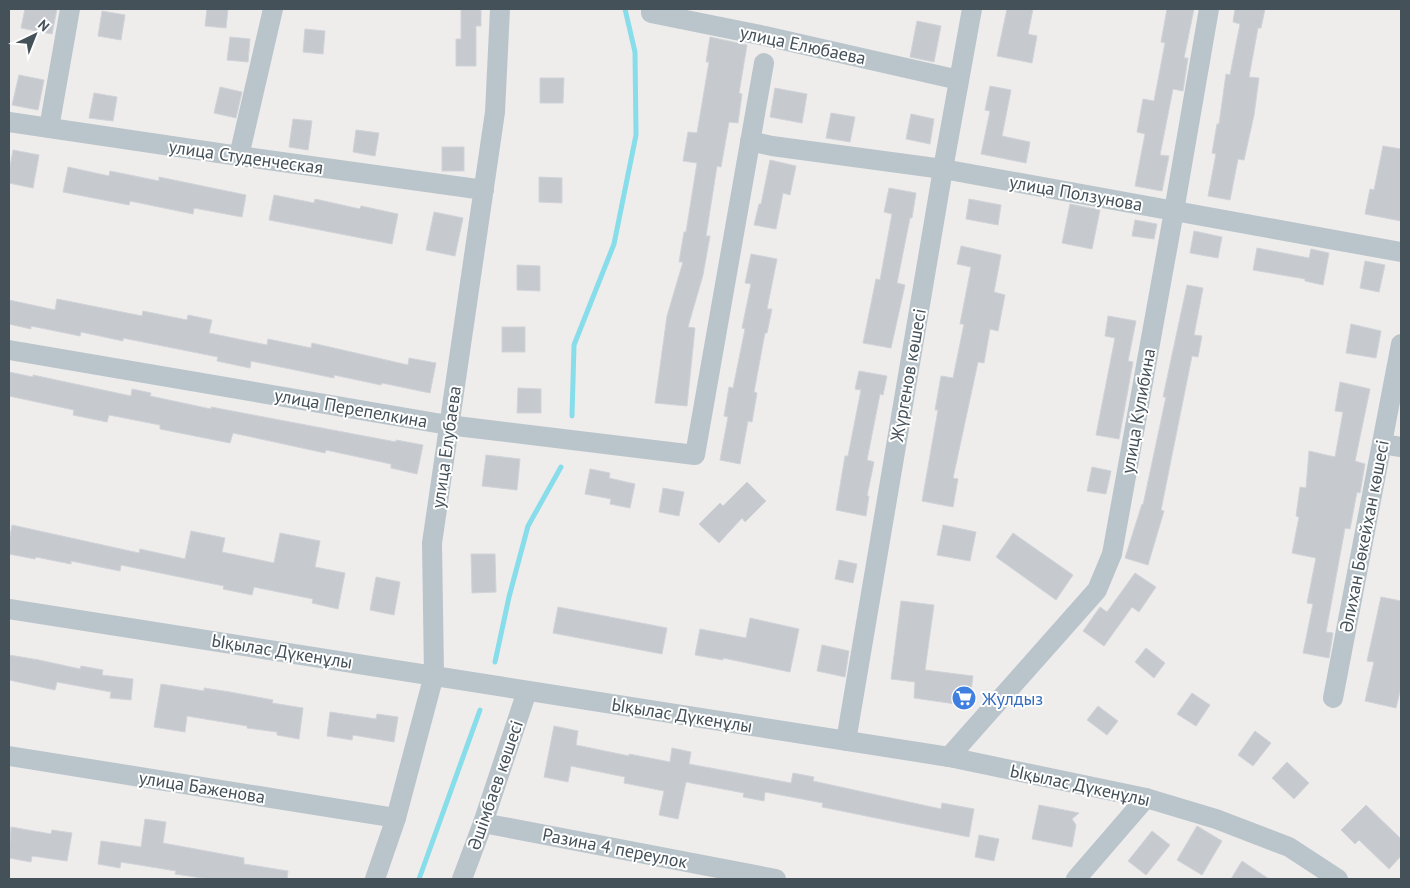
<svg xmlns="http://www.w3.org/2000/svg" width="1410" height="888" viewBox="0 0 1410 888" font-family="'PT Sans',sans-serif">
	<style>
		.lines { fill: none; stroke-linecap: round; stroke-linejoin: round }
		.stream { stroke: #87dde9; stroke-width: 5 }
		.building { fill: #c6cacf; stroke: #d0d3d8 }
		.minor { stroke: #bac5cb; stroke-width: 20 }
		.labels { text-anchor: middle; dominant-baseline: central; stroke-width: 4; stroke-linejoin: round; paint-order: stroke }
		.street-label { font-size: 18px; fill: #455159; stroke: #fff }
		.shop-label { font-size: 18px; fill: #366cbe; stroke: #fff; text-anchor: start }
	</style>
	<rect width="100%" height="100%" fill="#efecec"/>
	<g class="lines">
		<g class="stream">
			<polyline points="572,416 574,345 614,244 636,135 635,52 625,9"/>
			<polyline points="495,662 509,597 528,526 561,467"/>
			<polyline points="419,879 480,710"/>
		</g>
	</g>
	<g class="building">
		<polygon points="25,9 57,9 52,34 21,28"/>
		<polygon points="207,9 228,9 226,28 205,26"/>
		<polygon points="461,9 481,9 481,26 476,26 476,66 456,66 456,39 461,39"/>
		<polygon points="1007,9 1033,9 1028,34 1037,36 1032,63 997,56"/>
		<polygon points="1167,9 1194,9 1184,58 1188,58 1183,91 1173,89 1160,155 1169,156 1162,191 1135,186 1145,134 1137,132 1143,99 1154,101 1165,43 1161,42"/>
		<polygon points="1235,9 1265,9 1261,28 1258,28 1249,77 1259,78 1254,115 1244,160 1238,159 1230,200 1208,196 1216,154 1212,153 1217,124 1219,124 1226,74 1230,75 1240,24 1233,22"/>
		<polygon points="102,11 125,15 121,40 98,36"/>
		<polygon points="917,21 941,26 934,62 910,57"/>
		<polygon points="305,29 325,31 323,54 303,52"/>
		<polygon points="230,37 250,39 248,62 227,60"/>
		<polygon points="710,37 747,45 739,93 742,94 738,123 729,122 721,167 717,166 706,236 710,236 703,275 688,327 695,328 687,406 655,403 667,316 683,262 679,262 684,232 686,232 697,163 683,161 688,132 697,133 709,62 706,62"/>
		<polygon points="19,75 44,80 38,110 12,105"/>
		<polygon points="540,78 564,78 563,103 540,103"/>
		<polygon points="990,86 1011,90 1002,136 1030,142 1026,163 981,154 990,111 985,110"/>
		<polygon points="220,87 242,92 236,118 214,113"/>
		<polygon points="775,88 807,94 802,123 770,117"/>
		<polygon points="94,93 117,97 113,121 89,118"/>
		<polygon points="831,113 855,117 850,142 826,138"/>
		<polygon points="911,114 934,119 930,144 906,139"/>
		<polygon points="293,119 312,121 308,150 289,147"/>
		<polygon points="356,130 379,133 375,156 353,152"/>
		<polygon points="1383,146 1401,149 1401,221 1365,214 1370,189 1374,190"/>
		<rect x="442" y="147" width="22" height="24"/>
		<polygon points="13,150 39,155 33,188 9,183 9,172"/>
		<polygon points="770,160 796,166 790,195 783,193 776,229 754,225 759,204 761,204"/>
		<polygon points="68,167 109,176 110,171 159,181 159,177 246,195 242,217 194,208 193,214 130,201 129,205 63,192"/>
		<polygon points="539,177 562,178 562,203 539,202"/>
		<polygon points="889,188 916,193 912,218 910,218 897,283 905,285 891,348 863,343 876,279 880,280 892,214 884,212"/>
		<polygon points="274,195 314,203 315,199 360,209 361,206 398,214 392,244 269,220"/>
		<polygon points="969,199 1001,205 998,225 966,219"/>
		<polygon points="1070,204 1100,210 1092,249 1062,243"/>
		<polygon points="434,212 463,218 455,256 426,250"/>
		<polygon points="1135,220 1157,224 1154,239 1132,236"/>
		<polygon points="1194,231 1222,237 1218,258 1190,253"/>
		<polygon points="961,246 1001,255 994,292 1005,295 998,331 990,329 984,363 978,362 953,478 958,479 953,507 922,501 938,410 935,410 941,376 953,378 964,324 960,324 971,267 957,264"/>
		<polygon points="1257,248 1309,258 1311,249 1329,253 1323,285 1305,281 1305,279 1253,270"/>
		<polygon points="751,254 777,259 767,309 772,309 767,333 765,333 754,392 757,393 752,422 748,421 740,464 720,460 728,417 724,416 729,387 733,388 745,329 742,328 751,284 745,283"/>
		<polygon points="1365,261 1385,265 1379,292 1360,288"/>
		<polygon points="517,265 540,266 540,291 517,290"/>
		<polygon points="1187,285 1203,288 1194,335 1202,336 1198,357 1192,356 1161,510 1164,511 1148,565 1125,558 1142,504 1143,505 1166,397 1163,397"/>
		<polygon points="57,299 142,316 143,311 187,320 188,315 212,320 209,333 267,345 268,339 311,348 312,343 408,365 409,358 436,363 430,393 382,383 381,385 334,375 334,378 251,361 250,368 217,361 218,357 123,338 123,341 81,332 80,336 31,326 31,329 9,324 9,300 55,310"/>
		<polygon points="1108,316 1136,321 1128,361 1133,362 1119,439 1096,435 1115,338 1105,336"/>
		<polygon points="1351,324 1381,331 1376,358 1346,353"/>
		<rect x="502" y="327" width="23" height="25"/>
		<polygon points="859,371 887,376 883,395 880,394 867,460 874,462 867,496 869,496 866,516 836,510 845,456 848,456 861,390 855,389"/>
		<polygon points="9,372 33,377 33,375 131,396 132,389 151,393 150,396 211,409 211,407 396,442 396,440 423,445 417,474 391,468 391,464 326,450 325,453 233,433 230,443 160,429 160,425 109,415 107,422 73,415 74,410 9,396"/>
		<polygon points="1340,382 1370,389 1355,461 1365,464 1360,493 1357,492 1350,529 1345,528 1326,632 1333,633 1329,658 1303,653 1313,604 1307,603 1316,558 1292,553 1299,517 1296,516 1300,487 1306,488 1309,451 1335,457 1343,412 1335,411"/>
		<polygon points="518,388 541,389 541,413 517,413"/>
		<polygon points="486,455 520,459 517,490 482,486"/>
		<polygon points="1092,467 1111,471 1106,494 1087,491"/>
		<polygon points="590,469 610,473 609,478 635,484 630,508 610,504 611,499 585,494"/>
		<polygon points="747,482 766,501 745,522 742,518 719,543 699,524 720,503 723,506"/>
		<polygon points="663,488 684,492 679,516 659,512"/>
		<polygon points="12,525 139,553 140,549 185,559 191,531 225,538 222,552 274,563 280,533 320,541 315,567 345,573 338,609 312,603 313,599 254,587 252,595 223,589 224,586 121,565 120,571 71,561 71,564 36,557 35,559 9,554 9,542"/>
		<polygon points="943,525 976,532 970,561 937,555"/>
		<polygon points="1013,533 1073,575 1056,600 996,557"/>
		<polygon points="471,554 495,554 496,592 472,593"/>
		<polygon points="839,560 857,564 853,583 835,579"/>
		<polygon points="1135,573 1156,587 1139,612 1132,607 1104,646 1083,631 1100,607 1107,612"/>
		<polygon points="376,577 400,582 394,615 370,610"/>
		<polygon points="1381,597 1401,601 1401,687 1396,708 1365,701 1374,662 1367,661"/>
		<polygon points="901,601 934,605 925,670 973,676 969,706 914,698 915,682 891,679"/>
		<polygon points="558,607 667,628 662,654 553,633"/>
		<polygon points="750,618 799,629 790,672 723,658 723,660 695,655 700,629 746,638"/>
		<polygon points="822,645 849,651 845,677 817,671"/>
		<polygon points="1146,648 1165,663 1154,678 1135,662"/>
		<polygon points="9,655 39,660 80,669 81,666 103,670 102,675 133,679 131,700 110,698 111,692 57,682 55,690 9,680"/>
		<polygon points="161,684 204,691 204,688 230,692 273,700 272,703 303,708 299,739 277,735 277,732 247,728 247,726 187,716 185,732 154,727"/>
		<polygon points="1192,693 1210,705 1196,726 1177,714"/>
		<polygon points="1098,706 1118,721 1107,735 1087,720"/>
		<polygon points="330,712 376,719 377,714 398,717 394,742 353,735 352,740 327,736"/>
		<polygon points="554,726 578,731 576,745 629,756 629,754 670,762 672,748 691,752 689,764 791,783 793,773 814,777 813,781 941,809 942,803 974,809 969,837 822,807 823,803 765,792 764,801 743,797 744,793 686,782 678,819 659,815 664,791 624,783 625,777 571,766 568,782 544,777"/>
		<polygon points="1255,731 1271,743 1253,766 1238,755"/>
		<polygon points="1287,762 1309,783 1294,799 1272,778"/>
		<polygon points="1039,805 1079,813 1072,819 1076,825 1072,847 1032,839"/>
		<polygon points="1366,805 1401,839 1401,856 1389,869 1359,840 1355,844 1341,830"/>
		<polygon points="145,819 166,822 163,843 244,858 244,864 288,871 287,879 209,879 175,874 176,871 121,862 120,868 98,864 101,841 141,847"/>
		<polygon points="1197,826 1222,841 1202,875 1177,860"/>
		<polygon points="11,827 51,834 52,830 72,833 67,861 32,856 31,862 9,858"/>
		<polygon points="1152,831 1170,845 1146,875 1128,861"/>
		<polygon points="979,835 999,839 994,861 975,857"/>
		<polygon points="1242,861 1269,879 1231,879"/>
	</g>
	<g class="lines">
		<g class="minor">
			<polyline points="651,9 651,13 765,36 959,80"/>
			<polyline points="9,122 239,156 484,190"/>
			<polyline points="49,128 70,9"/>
			<polyline points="750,141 772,146 943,169 1401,252"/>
			<polyline points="239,156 273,9"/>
			<polyline points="9,350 448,425 695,455 764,63"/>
			<polyline points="1382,444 1401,447"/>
			<polyline points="9,609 949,757 1146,798 1216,819 1289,847 1338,879"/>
			<polyline points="1333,698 1401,344"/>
			<polyline points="846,741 943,169 972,9"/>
			<polyline points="9,756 396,818"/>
			<polyline points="949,757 1097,590 1112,554 1174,211 1209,9"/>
			<polyline points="483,823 776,879"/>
			<polyline points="375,879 396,818 434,675 432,543 495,112 500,9"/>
			<polyline points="462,879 483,823 527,691"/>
			<polyline points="1076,879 1146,798"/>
		</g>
	</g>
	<defs>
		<symbol id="supermarket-disc" viewBox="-11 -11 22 22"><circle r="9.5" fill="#3f7fe0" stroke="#fff"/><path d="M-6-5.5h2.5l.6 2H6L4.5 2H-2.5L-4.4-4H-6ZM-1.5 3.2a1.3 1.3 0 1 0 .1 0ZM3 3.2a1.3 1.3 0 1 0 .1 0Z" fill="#fff"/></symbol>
	</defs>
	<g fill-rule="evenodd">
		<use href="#supermarket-disc" x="950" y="684" width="28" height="28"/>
	</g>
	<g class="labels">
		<g class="street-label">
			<text transform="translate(803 45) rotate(12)">улица Елюбаева</text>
			<text transform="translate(246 157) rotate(8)">улица Студенческая</text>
			<text transform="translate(1076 193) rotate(10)">улица Ползунова</text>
			<text transform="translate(908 375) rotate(-80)">Жүргенов көшесі</text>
			<text transform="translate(351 408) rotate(10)">улица Перепелкина</text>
			<text transform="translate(1138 411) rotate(-80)">улица Кулибина</text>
			<text transform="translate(446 447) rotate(-82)">улица Елубаева</text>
			<text transform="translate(1364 536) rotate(-79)">Әлихан Бөкейхан көшесі</text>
			<text transform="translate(282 651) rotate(9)">Ықылас Дүкенұлы</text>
			<text transform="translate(682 715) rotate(9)">Ықылас Дүкенұлы</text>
			<text transform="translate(495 785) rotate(-71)">Әшімбаев көшесі</text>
			<text transform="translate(1080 785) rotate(12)">Ықылас Дүкенұлы</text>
			<text transform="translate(202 787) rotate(9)">улица Баженова</text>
			<text transform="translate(615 848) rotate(11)">Разина 4 переулок</text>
		</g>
		<g class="shop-label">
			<text x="982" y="698">Жулдыз</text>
		</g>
	</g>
	<rect width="1410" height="888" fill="none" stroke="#455159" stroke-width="20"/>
	<g transform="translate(35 35) rotate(43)" stroke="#ffffff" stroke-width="4" paint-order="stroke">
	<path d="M0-4L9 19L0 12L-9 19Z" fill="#455159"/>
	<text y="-8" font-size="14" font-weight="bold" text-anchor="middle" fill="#455159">N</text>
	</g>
</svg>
